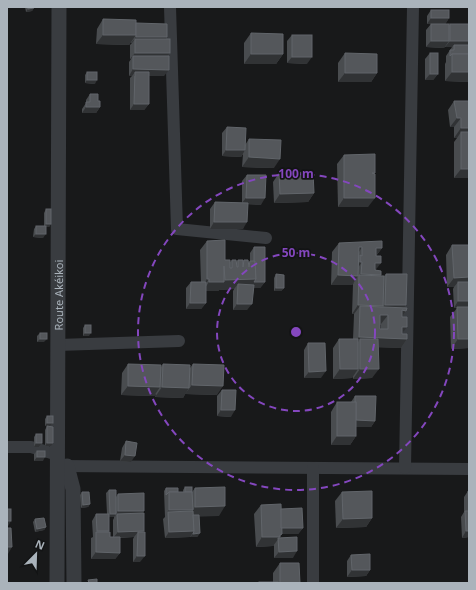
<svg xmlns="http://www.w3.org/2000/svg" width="476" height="590" viewBox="0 0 476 590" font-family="'Noto Sans',sans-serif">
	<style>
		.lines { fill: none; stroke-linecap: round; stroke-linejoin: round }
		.minor { stroke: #393c40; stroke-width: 12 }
		.tertiary { stroke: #393c40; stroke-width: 15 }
		.wall { fill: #494c4f; fill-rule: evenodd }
		.shaded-wall { fill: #313335 }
		.building { fill: #54575b; stroke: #61656a; fill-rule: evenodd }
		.ring { fill: none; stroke: #8447be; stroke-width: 2; stroke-dasharray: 7 5 }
		.labels { text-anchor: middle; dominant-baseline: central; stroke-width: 3.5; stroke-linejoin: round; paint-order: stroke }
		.street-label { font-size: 11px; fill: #aab3bb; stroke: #131415 }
		.centre { fill: #8447be; stroke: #131415; stroke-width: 2 }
		.ring-label { font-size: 12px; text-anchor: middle; font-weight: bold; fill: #8447be; stroke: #131415; stroke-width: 3.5; stroke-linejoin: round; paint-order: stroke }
	</style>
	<rect width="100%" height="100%" fill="#18191a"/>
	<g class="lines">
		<g class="minor">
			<polyline points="170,7 177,229 266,238"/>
			<polyline points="58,345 179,341"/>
			<polyline points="7,447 31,447 58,455"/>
			<polyline points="60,466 469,469"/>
			<polyline points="405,468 413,7"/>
			<polyline points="313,583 313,468"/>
		</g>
		<g class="tertiary">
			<polyline points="67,466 73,489 74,583"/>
			<path id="s1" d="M57,583L59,7"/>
		</g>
	</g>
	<g class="wall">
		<polygon points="25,7 34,7 32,11 26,12"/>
		<polygon points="431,10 449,18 445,24 449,25 450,24 469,82 445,81 445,64 446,62 446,56 452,47 445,47 445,46 444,48 426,47 426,30 431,24 427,24 427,16"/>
		<polygon points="103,19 136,23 167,37 166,39 170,53 167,56 164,76 149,76 149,104 144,110 130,110 130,78 132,76 129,76 129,62 131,59 130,59 130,45 132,43 131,43 131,42 129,45 96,44 97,29"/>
		<polygon points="251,33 283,54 276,64 244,64 244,43"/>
		<polygon points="292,35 307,64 287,63 287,41"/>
		<polygon points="345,53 377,73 371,82 338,82 338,63"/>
		<polygon points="430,53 438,74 433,80 425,80 425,59"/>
		<polygon points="87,72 95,84 85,83 85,75"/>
		<polygon points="90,94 98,101 100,107 96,113 82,113 82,109 86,103 86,100"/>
		<polygon points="454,101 469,101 469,178 454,178 454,142 457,138 454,138 454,127 450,127 448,110"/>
		<polygon points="227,127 245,145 249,139 274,168 242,167 243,154 241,157 222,156 222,133"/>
		<polygon points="344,155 374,174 368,207 338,207 337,164"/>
		<polygon points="279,173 314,193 308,202 274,203 273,182"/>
		<polygon points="247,175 261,205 248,204 243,229 210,229 210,209 215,202 242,203 242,181"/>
		<polygon points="46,209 51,224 49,227 46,227 43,238 33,237 34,229 36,226 44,226 44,213"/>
		<polygon points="207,241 225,260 230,262 232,260 236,262 238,260 243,262 244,260 249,263 250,261 250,253 254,247 265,282 260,288 253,288 247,310 233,310 233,291 234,289 219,290 218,291 206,291 206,303 201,309 186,309 186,288 191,282 201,282 200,250"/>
		<path d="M339,243L382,248L376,256V270L381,275L380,276H384L386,274L406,305L404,308L406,311L402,317V334L407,339L401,348L379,347L372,378L353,379V376L352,378L333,379V348L339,339H353L354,315V314H352L353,284L354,282L352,285H331L332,252ZM381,324V329H380V325Z"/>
		<polygon points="452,245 469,245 469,348 451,349 450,317 457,308 454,308 453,289 454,287 447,287 446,255"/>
		<polygon points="276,274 284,288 281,291 274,291 274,278"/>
		<polygon points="85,325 89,336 83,336 83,328"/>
		<polygon points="40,333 44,342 37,342 37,336"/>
		<polygon points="308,343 321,378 304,378 304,350"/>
		<polygon points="128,364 161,367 163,364 190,368 193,364 217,395 185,394 183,398 155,397 156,394 154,396 121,395 122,373"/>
		<polygon points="222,390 231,417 217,416 217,396"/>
		<polygon points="355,396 375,421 371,427 356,427 356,436 350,445 331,445 331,412 337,402 351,402"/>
		<polygon points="47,416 53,423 50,426 45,426 45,419"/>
		<polygon points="47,426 51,446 45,446 45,430"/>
		<polygon points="36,434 42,443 39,447 34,447 34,437"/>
		<polygon points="126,441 131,462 120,461 122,448"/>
		<polygon points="37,451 43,461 34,461 34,454"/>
		<polygon points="185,487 192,492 195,488 219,516 199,516 200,533 197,537 190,537 190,536 190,537 165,538 163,519 165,517 164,491 166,488 178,492 183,492 183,490"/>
		<path d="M109,490L116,497L118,494L143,513V532L140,562H133V539L134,537L120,538V553L115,559H91V538L93,537L92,521L96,514H107L106,493ZM109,517H114V518L113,520V537H110L109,532Z"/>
		<polygon points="468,491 469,491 469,537 462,538 461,517 464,512 464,497"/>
		<polygon points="82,492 90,504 88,507 81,508 80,495"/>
		<polygon points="342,492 372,518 366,527 336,528 335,501"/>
		<polygon points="261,505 281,509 303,528 298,534 282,534 279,538 293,558 274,558 274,545 273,546 256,547 254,514"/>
		<polygon points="35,519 46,527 44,530 35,532 33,522"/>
		<polygon points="351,555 370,570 366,576 347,577 347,561"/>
		<polygon points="280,563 300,583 258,583 259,582 273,582 273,573"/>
	</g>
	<g class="shaded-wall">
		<polygon points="34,8 32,11 26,12 28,9"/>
		<polygon points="431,18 449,18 445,25 427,24"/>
		<polygon points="103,35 136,35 129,45 96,44"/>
		<polygon points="136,37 167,37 163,44 135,39 132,43 131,43"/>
		<polygon points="431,41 449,41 444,48 426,47"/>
		<polygon points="450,41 469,41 469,48 454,45 452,47 445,47"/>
		<polygon points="135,53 170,53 165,59 133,56 131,59 130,59"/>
		<polygon points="251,54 283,54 276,64 244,64"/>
		<polygon points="292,57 312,57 307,64 287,63"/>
		<polygon points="133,69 169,70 164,76 134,76 135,72 132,76 129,76"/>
		<polygon points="452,72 469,72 469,82 445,81"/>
		<polygon points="345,73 377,73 371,82 338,82"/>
		<polygon points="430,74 438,74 433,80 425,80"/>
		<polygon points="87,80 97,80 95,84 85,83"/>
		<polygon points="134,104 149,104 144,110 130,110"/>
		<polygon points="86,107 100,107 96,113 82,113"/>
		<polygon points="457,118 461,118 454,127 450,127"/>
		<polygon points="461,128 469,128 469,138 461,132 457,138 454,138"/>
		<polygon points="226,150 245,150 241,157 222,156"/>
		<polygon points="249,157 280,159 274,168 242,167"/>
		<polygon points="461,169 469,169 469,178 454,178"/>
		<polygon points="314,193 308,202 274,203 280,194"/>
		<polygon points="246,198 265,198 261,205 241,204"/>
		<polygon points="344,198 375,198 368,207 338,207"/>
		<polygon points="214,222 247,222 243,229 210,229"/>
		<polygon points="46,224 51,224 49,227 44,227"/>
		<polygon points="36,234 46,234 43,238 33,237"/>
		<polygon points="359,247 362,247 356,257"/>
		<polygon points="376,248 382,248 375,257"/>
		<polygon points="360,262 362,262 355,272 353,271"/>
		<polygon points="375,263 381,263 374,272"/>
		<polygon points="361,274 381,275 374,284 359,276"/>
		<polygon points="338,275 358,276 352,285 331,285"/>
		<polygon points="469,277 469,287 458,282 454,287 447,287 454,278"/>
		<polygon points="207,279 209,279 203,288 201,288"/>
		<polygon points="256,279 250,289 238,284 234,289 219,290 218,291 203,291 209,282 224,282 225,280"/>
		<polygon points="254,282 265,282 260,288 250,288"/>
		<polygon points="276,288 284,288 281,291 274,291"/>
		<polygon points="458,301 469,301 469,307 454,308"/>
		<polygon points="190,303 206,303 201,309 186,309"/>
		<polygon points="237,304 252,304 247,310 233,310"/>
		<polygon points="358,305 383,306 377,315 360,306 354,314 352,314"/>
		<polygon points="385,305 406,305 402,311 406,311 400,320 399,315 379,314"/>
		<polygon points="380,315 388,315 381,324 373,325"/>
		<polygon points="402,327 407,327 400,336"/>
		<polygon points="85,333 91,333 89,336 83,336"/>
		<polygon points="359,337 407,339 401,348 360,347 360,339 355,347 353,347"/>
		<polygon points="40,339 47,339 44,342 37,342"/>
		<polygon points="458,339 469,339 469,348 451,349"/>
		<polygon points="340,369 358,369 352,378 333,379"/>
		<polygon points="360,369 379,369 372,378 353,379"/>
		<polygon points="326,371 321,378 304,378 309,372"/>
		<polygon points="192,385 223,386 217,395 185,394"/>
		<polygon points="128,386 160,387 154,396 121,395"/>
		<polygon points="162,387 189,388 183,398 155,397"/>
		<polygon points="221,410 235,410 231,417 217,416"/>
		<polygon points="356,420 375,421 371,427 351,427"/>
		<polygon points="47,423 53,423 50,426 45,426"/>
		<polygon points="337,436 356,436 350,445 331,445"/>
		<polygon points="36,443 42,443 39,447 34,447"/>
		<polygon points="47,443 53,443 51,446 45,446"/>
		<polygon points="125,455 135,456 131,462 120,461"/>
		<polygon points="37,457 45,457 43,461 34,461"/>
		<polygon points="90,504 88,507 81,508 83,505"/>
		<polygon points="225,506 219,516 189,517 195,507"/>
		<polygon points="169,510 193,510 189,516 168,512 165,517"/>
		<polygon points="118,511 144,511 140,517 117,514 114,518"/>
		<polygon points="110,514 116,514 114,517 108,517"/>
		<polygon points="372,518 366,527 336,528 343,519"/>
		<polygon points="7,521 11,521 7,528"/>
		<polygon points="46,527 44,530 35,532 37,529"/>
		<polygon points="280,528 303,528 298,534 282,534 273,546 256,547 262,537"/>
		<polygon points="144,531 140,537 138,532 134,537 113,538 118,532"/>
		<polygon points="194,531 190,537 165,538 169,532"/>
		<polygon points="466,531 469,531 469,537 462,538"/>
		<polygon points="200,533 197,537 190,537 193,534"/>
		<polygon points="7,547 12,547 8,554 7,554"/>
		<polygon points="297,551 293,558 274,558 279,552"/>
		<polygon points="96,552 120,553 115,559 91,559"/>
		<polygon points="137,556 145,556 140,562 133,562"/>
		<polygon points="352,570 370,570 366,576 347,577"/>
	</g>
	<g class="building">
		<polygon points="28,7 34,7 34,8 28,9"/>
		<rect x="431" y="10" width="18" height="8"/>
		<polygon points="103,19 136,20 136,35 103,35"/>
		<polygon points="136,23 167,24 167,37 136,37"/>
		<rect x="431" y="24" width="18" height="17"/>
		<rect x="450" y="24" width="19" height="17"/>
		<polygon points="251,33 283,34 283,54 251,54"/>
		<rect x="292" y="35" width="20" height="22"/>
		<rect x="135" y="39" width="35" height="14"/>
		<polygon points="454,45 469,45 469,54 452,54 450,56 450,50 454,50"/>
		<polygon points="345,53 377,54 377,73 345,73"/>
		<rect x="430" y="53" width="8" height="21"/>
		<rect x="452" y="54" width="17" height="18"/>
		<polygon points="133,56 169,56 169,70 133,69"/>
		<rect x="87" y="72" width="10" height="8"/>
		<polygon points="135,72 149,72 149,104 134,104"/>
		<polygon points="90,94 98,94 98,101 100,101 100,107 86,107 86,102 90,102"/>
		<polygon points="454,101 469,101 469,128 461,128 461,118 457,118"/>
		<polygon points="227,127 246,128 245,150 226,150"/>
		<rect x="461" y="132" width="8" height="37"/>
		<polygon points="249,139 281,140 280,159 249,157"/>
		<polygon points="375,154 375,173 372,173 375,174 375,198 344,198 344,155"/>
		<polygon points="313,172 314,193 280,194 279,173"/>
		<polygon points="247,175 266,175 265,198 246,198"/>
		<polygon points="215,202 248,203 247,222 214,222"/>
		<rect x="46" y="209" width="5" height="15"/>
		<rect x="36" y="226" width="10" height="8"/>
		<polygon points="225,240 225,260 230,260 230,268 232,268 232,260 236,260 237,267 238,267 238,260 243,260 243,267 244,260 248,260 249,267 250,261 255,261 256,279 225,280 224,266 224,282 209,282 209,279 207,279 207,241"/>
		<polygon points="382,241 382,248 376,248 376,256 381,256 381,263 375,263 375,270 381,271 381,275 361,274 362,262 360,262 360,255 362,256 362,247 359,247 358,276 338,275 339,243"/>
		<polygon points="452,245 469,245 469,277 454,278"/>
		<polygon points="254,247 265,247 265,282 254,282 256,279 255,261 254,261"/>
		<polygon points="276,274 284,275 284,288 276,288"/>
		<polygon points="386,274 407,274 406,305 385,305"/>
		<polygon points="359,275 384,276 383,306 358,305"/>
		<polygon points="191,282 206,282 206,303 190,303"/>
		<rect x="458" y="282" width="11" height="19"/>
		<polygon points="238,284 254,285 252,304 237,304"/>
		<path d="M360,306L407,308L406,311L402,310V317H407V327H402V334H407V339L359,337ZM380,315H388V329H380Z"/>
		<polygon points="457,307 469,307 469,339 458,339"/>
		<rect x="85" y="325" width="6" height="8"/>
		<rect x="40" y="333" width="7" height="6"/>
		<polygon points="339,339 358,339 358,369 340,369"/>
		<polygon points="360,339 378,339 379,369 360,369"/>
		<polygon points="308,343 325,343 326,371 309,372"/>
		<polygon points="128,364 161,365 160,387 128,386"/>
		<polygon points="163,364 190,365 189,388 162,387"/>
		<polygon points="193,364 224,365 223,386 192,385"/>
		<polygon points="222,390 236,390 235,410 221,410"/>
		<polygon points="355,396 376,396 375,421 356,420 356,402 355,402"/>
		<rect x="337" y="402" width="19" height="34"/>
		<rect x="47" y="416" width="6" height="7"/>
		<polygon points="47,426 53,427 53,443 47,443"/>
		<rect x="36" y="434" width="6" height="9"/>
		<polygon points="126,441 137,443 135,456 125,455"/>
		<rect x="37" y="451" width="8" height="6"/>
		<rect x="185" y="487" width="7" height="5"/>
		<polygon points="225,487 225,506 195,507 195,488"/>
		<polygon points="166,488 178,488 178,492 169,492 166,495"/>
		<polygon points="109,490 116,490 116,514 110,514"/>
		<polygon points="372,491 372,518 343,519 342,492"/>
		<polygon points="468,491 469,491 469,507"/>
		<polygon points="82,492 89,492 90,504 83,505"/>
		<polygon points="169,492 192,492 193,510 169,510"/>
		<polygon points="144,493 144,511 118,511 118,494"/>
		<polygon points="281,504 282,534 280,535 280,537 262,537 261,505"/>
		<polygon points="302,508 303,528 281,528 281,509"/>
		<rect x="7" y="509" width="4" height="12"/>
		<polygon points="193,511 194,531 169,532 168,512"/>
		<polygon points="465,511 469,511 469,531 466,531"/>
		<polygon points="144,513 144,531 118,532 117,514"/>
		<polygon points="96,514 109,514 109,531 97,531"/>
		<polygon points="193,515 199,515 200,533 193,534 194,531"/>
		<polygon points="44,518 46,527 37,529 35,519"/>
		<polygon points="7,528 11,528 12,547 7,547"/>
		<polygon points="96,532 110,532 110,537 120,537 120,553 96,552"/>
		<polygon points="138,532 145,532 145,556 137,556"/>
		<polygon points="297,537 297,551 279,552 278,538"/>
		<polygon points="370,554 370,570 352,570 351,555"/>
		<polygon points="280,563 299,563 300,583 280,583"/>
		<polygon points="97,579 97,583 89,583 88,580"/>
		<rect x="259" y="582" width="19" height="1"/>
	</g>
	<g class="ring">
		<circle cx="296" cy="332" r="79"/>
		<circle cx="296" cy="332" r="158"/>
	</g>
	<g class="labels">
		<g class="street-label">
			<text stroke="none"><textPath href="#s1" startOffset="288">Route Akéikoi</textPath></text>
		</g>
	</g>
	<circle cx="296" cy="332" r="6" class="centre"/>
	<g class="ring-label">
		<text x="296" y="178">100 m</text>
		<text x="296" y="257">50 m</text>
	</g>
	<rect width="476" height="590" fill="none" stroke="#aab3bb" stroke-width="16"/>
	<g transform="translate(36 554) rotate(23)" stroke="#131415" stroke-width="3" paint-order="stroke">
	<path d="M0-3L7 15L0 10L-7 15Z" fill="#aab3bb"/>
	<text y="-6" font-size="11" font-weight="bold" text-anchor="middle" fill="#aab3bb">N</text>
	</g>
</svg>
